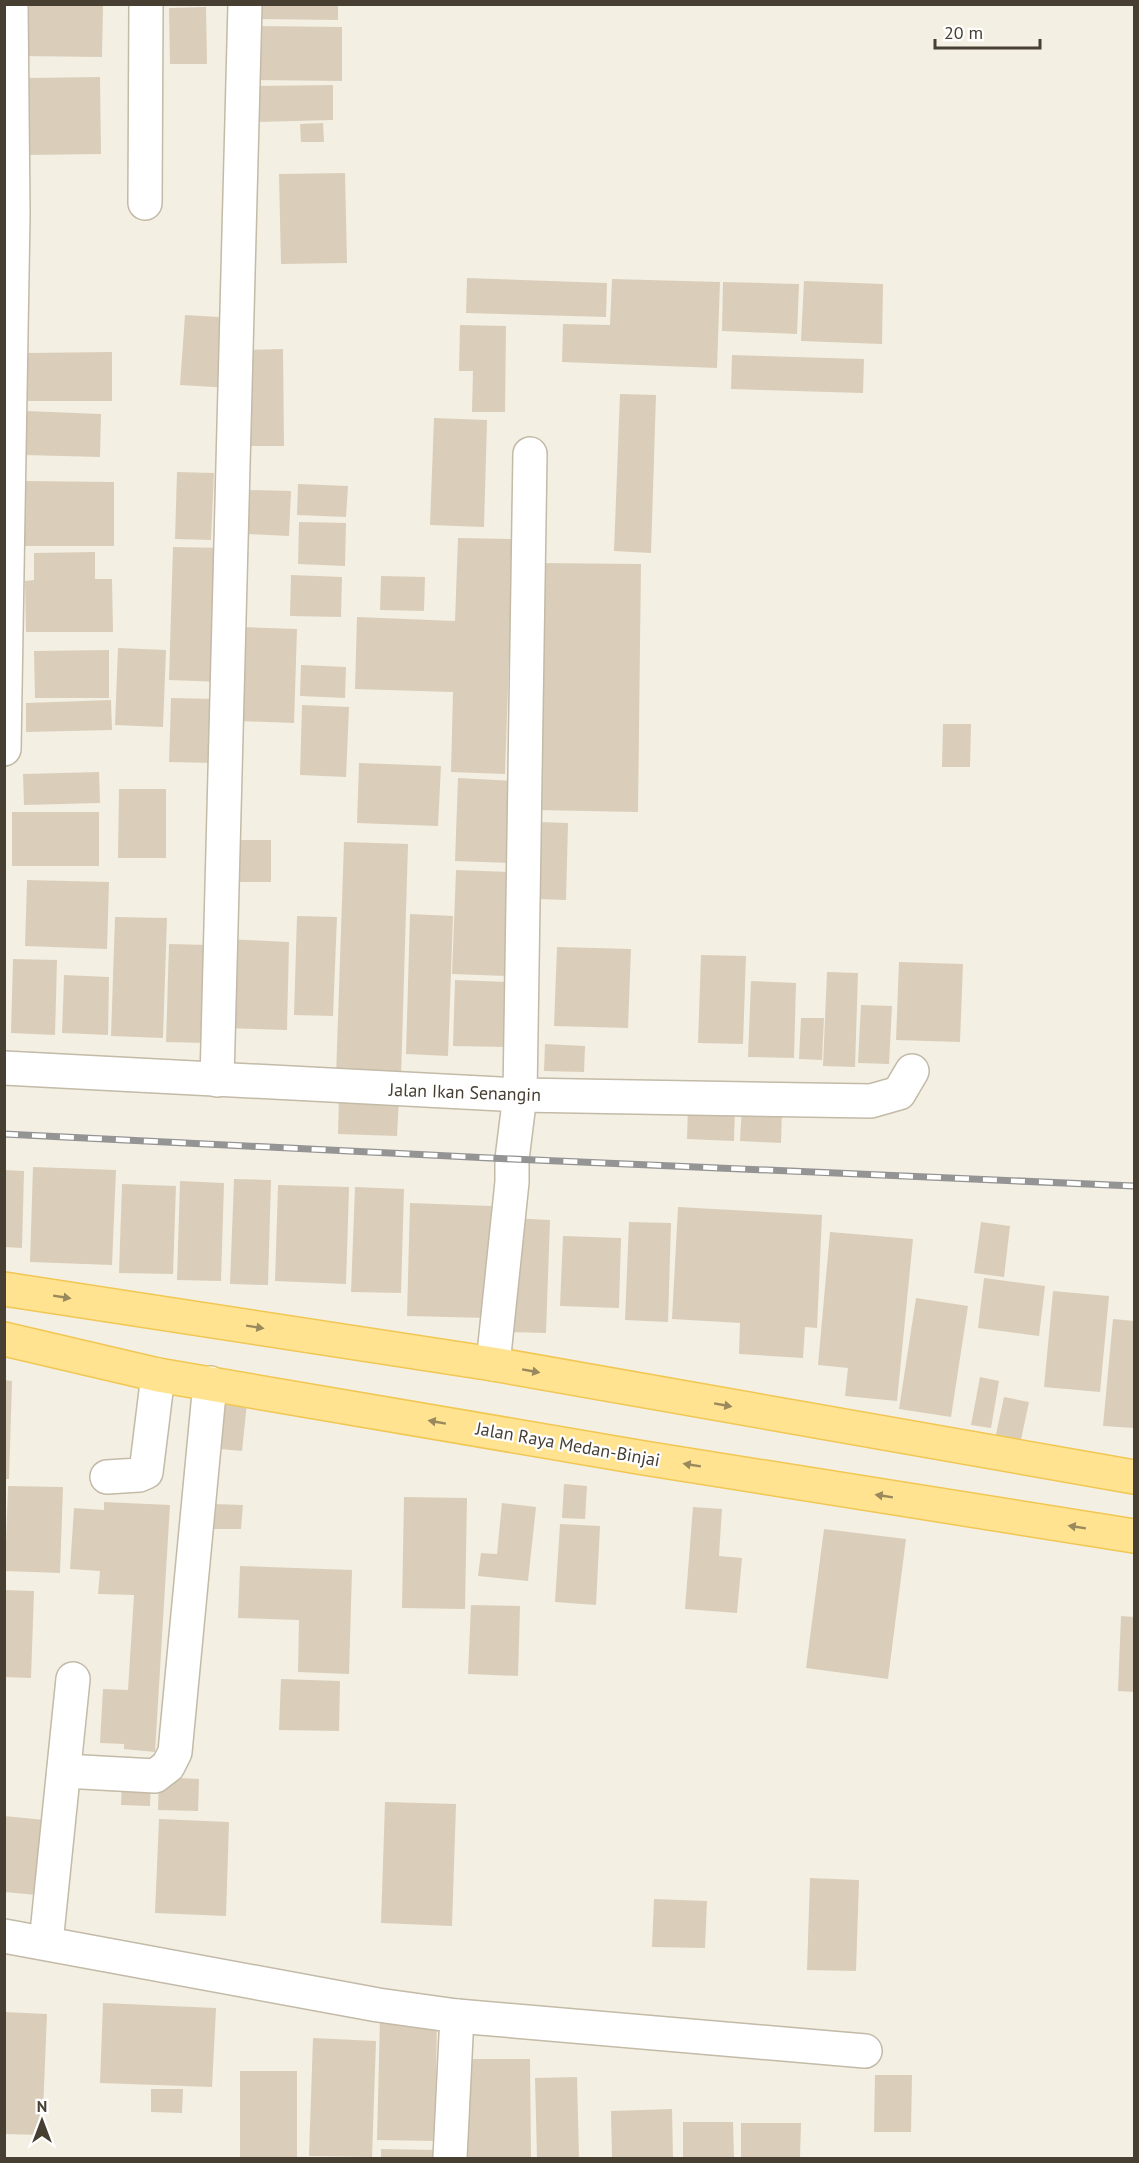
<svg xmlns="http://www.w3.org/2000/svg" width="1139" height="2163" viewBox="0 0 1139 2163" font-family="'PT Sans',sans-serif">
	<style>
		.building { fill: #daceba }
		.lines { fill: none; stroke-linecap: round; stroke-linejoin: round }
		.minor-casing { stroke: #c3baa7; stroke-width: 36 }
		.major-casing { stroke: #f1c753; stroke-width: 36 }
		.minor { stroke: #fff; stroke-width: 33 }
		.major { stroke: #ffe391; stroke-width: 33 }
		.rail-casing { stroke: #949494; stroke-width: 7 }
		.rail { stroke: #fff; stroke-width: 4.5; stroke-dasharray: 14; stroke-linecap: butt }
		.oneway { fill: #99895d }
		.labels { text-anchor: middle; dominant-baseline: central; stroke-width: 4.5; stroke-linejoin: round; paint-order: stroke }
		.street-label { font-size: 18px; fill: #463f32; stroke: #fff }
	</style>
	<rect width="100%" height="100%" fill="#f4efe3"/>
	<g class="building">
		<polygon points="259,4 338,4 338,20 259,19"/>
		<polygon points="19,5 103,5 102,57 19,56"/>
		<polygon points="206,7 207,64 170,64 169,8"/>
		<polygon points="254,26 342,27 342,81 254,80"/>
		<polygon points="100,77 101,154 29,155 27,78"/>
		<polygon points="333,85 333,120 256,122 255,86"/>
		<polygon points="323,123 324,142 301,142 300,124"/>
		<polygon points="345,173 347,263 281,264 279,174"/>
		<polygon points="467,278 607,283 606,317 466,313"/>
		<polygon points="612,279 720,282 717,368 562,362 563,324 610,325"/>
		<polygon points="804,281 883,284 882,344 801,341"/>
		<polygon points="723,282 799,284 797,334 722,331"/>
		<polygon points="185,315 236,318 231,388 180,385"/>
		<polygon points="460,325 506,326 505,412 472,412 473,371 459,371"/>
		<polygon points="283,349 284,446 247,446 245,350"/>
		<polygon points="112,352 112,401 27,401 26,353"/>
		<polygon points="732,355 864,359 863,393 731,389"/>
		<polygon points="620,394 656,395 651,553 614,551"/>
		<polygon points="26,411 101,414 100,457 24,455"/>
		<polygon points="434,418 487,420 484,527 430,525"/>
		<polygon points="177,472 214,473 211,540 175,539"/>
		<polygon points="25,481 114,482 114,546 25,546"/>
		<polygon points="298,484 348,486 346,517 297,515"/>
		<polygon points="249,490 291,491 289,536 248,534"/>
		<polygon points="299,522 346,523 345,566 298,564"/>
		<polygon points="458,538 513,539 505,774 451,772 453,692 355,689 357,617 455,621"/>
		<polygon points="173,547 226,548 221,682 169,680"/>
		<polygon points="95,552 95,579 112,579 113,632 26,632 25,581 34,580 34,553"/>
		<polygon points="540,563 641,564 638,812 536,810"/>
		<polygon points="291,575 342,577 341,617 290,616"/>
		<polygon points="381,576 425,577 424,611 380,610"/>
		<polygon points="241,627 297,629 294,723 238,721"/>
		<polygon points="118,648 166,650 163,727 115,725"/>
		<polygon points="109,650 109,698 35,698 34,651"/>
		<polygon points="301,665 346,667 345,698 300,696"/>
		<polygon points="171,698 216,699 213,763 169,762"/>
		<polygon points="111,700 112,730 26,732 26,703"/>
		<polygon points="302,705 349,707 346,777 300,775"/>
		<polygon points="943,724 971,724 970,767 942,767"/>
		<polygon points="359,763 441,766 438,826 357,823"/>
		<polygon points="99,772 100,803 24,805 23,774"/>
		<polygon points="458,778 516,781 513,863 455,861"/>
		<polygon points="119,789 166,789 166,858 118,858"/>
		<rect x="12" y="812" width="87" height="54"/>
		<polygon points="540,822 568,823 566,900 537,899"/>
		<rect x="227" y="840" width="44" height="42"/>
		<polygon points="344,842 408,844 401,1078 336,1077"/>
		<polygon points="456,870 509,872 506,976 452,974"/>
		<polygon points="27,880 109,882 107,949 25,946"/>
		<polygon points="410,914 453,916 448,1056 406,1054"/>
		<polygon points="297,916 337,917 333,1016 294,1015"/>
		<polygon points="115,917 167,918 163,1038 111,1036"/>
		<polygon points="227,939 289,942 287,1030 224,1028"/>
		<polygon points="169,944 210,945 206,1043 166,1042"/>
		<polygon points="557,947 631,949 628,1028 554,1026"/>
		<polygon points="701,955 746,956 743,1044 698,1043"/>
		<polygon points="13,959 57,960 55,1035 11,1033"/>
		<polygon points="899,962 963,964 960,1042 896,1040"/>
		<polygon points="827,972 858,973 855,1067 823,1066"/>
		<polygon points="64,975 109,977 108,1035 62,1033"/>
		<polygon points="455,980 509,982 506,1047 453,1046"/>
		<polygon points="751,981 796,983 794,1058 748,1057"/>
		<polygon points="861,1005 892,1006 889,1064 858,1063"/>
		<polygon points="801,1018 824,1018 822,1060 799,1059"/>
		<polygon points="545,1044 585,1046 584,1072 544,1071"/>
		<polygon points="339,1096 399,1098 397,1136 338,1134"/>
		<polygon points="688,1105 735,1106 734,1141 687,1139"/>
		<polygon points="742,1106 782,1108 781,1143 740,1141"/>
		<polygon points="33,1167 116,1170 112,1265 30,1262"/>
		<polygon points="4,1170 24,1171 22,1248 4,1247"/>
		<polygon points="234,1179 271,1180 268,1285 230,1284"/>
		<polygon points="180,1181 224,1183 221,1281 177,1280"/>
		<polygon points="122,1184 176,1186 173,1274 119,1273"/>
		<polygon points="278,1185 349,1187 346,1284 275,1281"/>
		<polygon points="355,1187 404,1189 401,1293 351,1292"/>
		<polygon points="410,1203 492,1206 489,1318 407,1316"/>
		<polygon points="678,1207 822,1215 817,1328 805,1327 803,1358 739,1354 740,1323 672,1319"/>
		<polygon points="511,1218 550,1220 546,1333 507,1332"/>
		<polygon points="629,1222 671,1223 668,1322 625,1320"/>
		<polygon points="981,1222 1010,1226 1004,1277 974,1273"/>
		<polygon points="830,1232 913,1239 897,1401 845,1396 848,1368 818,1365"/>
		<polygon points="563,1236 621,1238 619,1308 560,1306"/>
		<polygon points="984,1278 1045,1286 1039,1336 978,1328"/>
		<polygon points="1053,1291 1109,1296 1100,1392 1044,1387"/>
		<polygon points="916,1298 968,1306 951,1417 899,1409"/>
		<polygon points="1113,1319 1134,1321 1134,1428 1103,1426"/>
		<polygon points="980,1377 999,1381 991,1428 971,1425"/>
		<polygon points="4,1380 12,1381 9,1479 4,1479"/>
		<polygon points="1004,1397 1029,1402 1019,1449 994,1444"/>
		<polygon points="224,1401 247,1403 242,1451 220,1449"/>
		<polygon points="564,1484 587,1486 585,1519 562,1518"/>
		<polygon points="8,1486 63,1487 60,1573 5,1571"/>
		<polygon points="404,1497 467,1498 465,1609 402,1608"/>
		<polygon points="104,1502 170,1505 155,1752 124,1749 124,1744 100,1743 103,1689 128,1690 134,1595 98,1594 100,1571 70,1569 74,1508 104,1510"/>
		<polygon points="502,1503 536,1507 528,1581 478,1576 481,1553 497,1554"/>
		<polygon points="214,1504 243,1505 241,1529 213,1529"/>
		<polygon points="693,1507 722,1509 719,1556 742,1558 737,1613 685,1609"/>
		<polygon points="560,1524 600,1526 596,1605 555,1602"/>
		<polygon points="824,1529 906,1539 888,1679 806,1668"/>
		<polygon points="240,1566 352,1570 349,1674 298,1672 299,1620 238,1618"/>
		<polygon points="4,1590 34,1591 31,1678 4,1677"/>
		<polygon points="471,1605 520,1606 518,1676 468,1674"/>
		<polygon points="1121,1616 1134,1617 1134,1692 1118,1691"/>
		<polygon points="281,1679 340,1681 339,1731 279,1730"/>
		<polygon points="159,1777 199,1779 198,1811 158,1810"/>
		<polygon points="122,1778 151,1779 150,1806 121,1805"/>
		<polygon points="385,1802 456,1804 452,1926 381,1923"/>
		<polygon points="4,1816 45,1820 37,1895 4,1892"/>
		<polygon points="159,1819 229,1822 226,1916 155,1913"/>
		<polygon points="810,1878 859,1880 856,1971 807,1970"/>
		<polygon points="654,1899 707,1901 705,1948 652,1947"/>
		<polygon points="103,2003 216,2008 212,2087 100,2083"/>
		<polygon points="4,2012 47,2014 42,2135 4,2134"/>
		<polygon points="380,2018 437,2019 435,2141 377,2140"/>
		<polygon points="313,2038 376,2041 372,2157 309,2156"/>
		<polygon points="465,2059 530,2059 531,2158 467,2158"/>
		<rect x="240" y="2071" width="57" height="87"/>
		<polygon points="875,2075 912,2075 911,2132 874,2132"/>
		<polygon points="577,2077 579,2158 537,2158 535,2078"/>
		<polygon points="151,2089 183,2089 182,2113 151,2112"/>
		<polygon points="672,2109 673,2158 612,2158 611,2111"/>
		<polygon points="683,2122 733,2122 734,2158 683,2158"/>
		<polygon points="741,2123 801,2123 800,2158 741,2158"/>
		<polygon points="381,2149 436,2150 436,2158 381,2158"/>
	</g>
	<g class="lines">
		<defs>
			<g id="minor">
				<polyline points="145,203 146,4"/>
				<polyline points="4,749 13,214 11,4"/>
				<polyline points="4,1068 520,1095 871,1101 899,1093 912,1071"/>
				<polyline points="217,1080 245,4"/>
				<polyline points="493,1364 512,1182 512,1159 520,1095 530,454"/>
				<polyline points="107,1477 139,1475 146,1472 158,1375"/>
				<polyline points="64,1771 155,1776 168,1766 175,1752 210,1383"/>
				<polyline points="4,1936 378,2005 457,2016 865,2051"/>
				<polyline points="46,1943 73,1679"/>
				<polyline points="450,2158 457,2016"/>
			</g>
			<g id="major">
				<polyline points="4,1289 493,1364 1134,1477"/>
				<polyline points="4,1339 158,1375 644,1458 1134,1536"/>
			</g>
		</defs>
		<use href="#minor" class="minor-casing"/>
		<use href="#major" class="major-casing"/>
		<use href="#minor" class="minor"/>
		<use href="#major" class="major"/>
		<defs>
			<polyline id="rail" points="4,1134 512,1159 1134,1186"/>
		</defs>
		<use href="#rail" class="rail-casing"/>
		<use href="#rail" class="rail"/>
	</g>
	<defs><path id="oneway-solid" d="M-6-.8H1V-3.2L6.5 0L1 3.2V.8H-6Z" transform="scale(1.5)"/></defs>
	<g class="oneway">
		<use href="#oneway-solid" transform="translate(62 1297) rotate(9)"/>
		<use href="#oneway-solid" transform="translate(255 1327) rotate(9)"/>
		<use href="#oneway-solid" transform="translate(531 1371) rotate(10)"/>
		<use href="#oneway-solid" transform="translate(723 1405) rotate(10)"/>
		<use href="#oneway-solid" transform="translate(437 1422) rotate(-170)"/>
		<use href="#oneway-solid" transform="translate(692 1465) rotate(-171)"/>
		<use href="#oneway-solid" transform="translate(884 1496) rotate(-171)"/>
		<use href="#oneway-solid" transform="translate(1077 1527) rotate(-171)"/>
	</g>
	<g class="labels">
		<g class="street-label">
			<text transform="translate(465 1092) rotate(2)">Jalan Ikan Senangin</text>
			<text transform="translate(568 1444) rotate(10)">Jalan Raya Medan-Binjai</text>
		</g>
	</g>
	<rect width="1139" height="2163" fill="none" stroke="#463f32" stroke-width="12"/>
	<g transform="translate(42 2121)" stroke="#ffffff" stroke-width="4.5" paint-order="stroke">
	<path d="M0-4.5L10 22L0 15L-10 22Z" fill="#463f32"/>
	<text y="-9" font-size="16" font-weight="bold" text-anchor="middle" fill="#463f32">N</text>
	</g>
	<path d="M935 39v9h105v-9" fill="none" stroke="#463f32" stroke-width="3"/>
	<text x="944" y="39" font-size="18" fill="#463f32" stroke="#ffffff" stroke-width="4.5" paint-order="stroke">20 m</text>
</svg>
